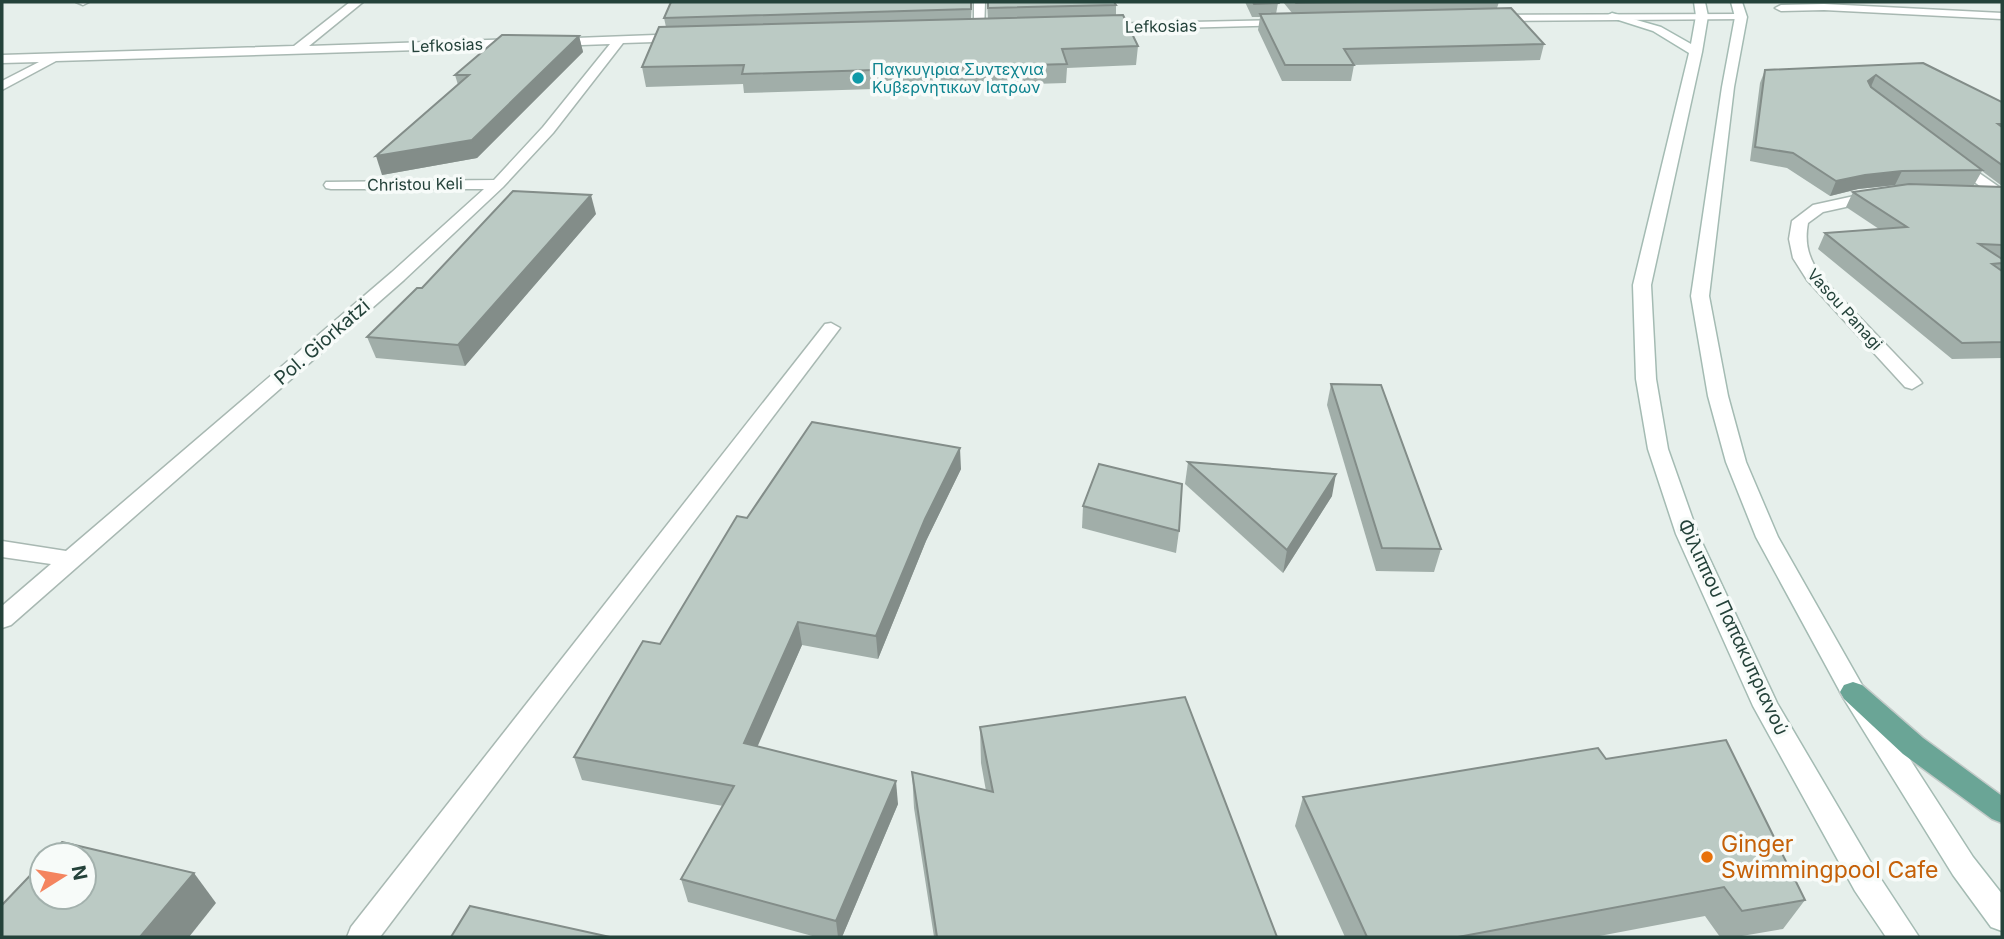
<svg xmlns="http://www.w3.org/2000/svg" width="2004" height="939" viewBox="0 0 2004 939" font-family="Inter,sans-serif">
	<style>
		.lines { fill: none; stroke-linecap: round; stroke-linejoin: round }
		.street-casing { stroke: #a8b8b2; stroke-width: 3 }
		.secondary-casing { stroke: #a4bbb3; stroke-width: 3 }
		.primary-casing { stroke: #c2cac8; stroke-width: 3 }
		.street { fill: #fff; fill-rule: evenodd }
		.secondary { fill: #fff; fill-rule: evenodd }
		.primary { fill: #6aa596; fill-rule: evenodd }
		.wall { fill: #a1aea9 }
		.shaded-wall { fill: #838d89 }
		.building { fill: #bbcac4; stroke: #838d89; stroke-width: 2 }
		.culture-dot { fill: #0f9aa8; stroke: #f7fbf9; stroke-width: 2.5 }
		.food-dot { fill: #e8710a; stroke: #f7fbf9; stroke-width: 2.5 }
		.labels { text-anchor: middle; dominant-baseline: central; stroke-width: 7; stroke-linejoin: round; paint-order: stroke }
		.far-street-label { font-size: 16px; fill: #24423a; stroke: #f7fbf9 }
		.far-culture-label { font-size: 16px; fill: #0d838f; stroke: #f7fbf9; text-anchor: start }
		.street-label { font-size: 19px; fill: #24423a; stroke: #f7fbf9 }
		.near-food-label { font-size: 23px; fill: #c56008; stroke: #f7fbf9; text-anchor: start }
	</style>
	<rect width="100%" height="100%" fill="#e6efeb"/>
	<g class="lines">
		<defs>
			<g id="street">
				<polygon points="76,2 89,2 83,5"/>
				<polygon points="350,2 363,2 309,46 517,39 523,43 517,47 56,61 2,90 2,81 39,62 2,63 2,55 294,46"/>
				<polygon points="974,2 985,2 984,32 974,30"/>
				<polygon points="1824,4 2002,13 2002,19 1824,10 1781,11 1775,8 1781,5"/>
				<polygon points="1741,14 1745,15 1745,19 1491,21 1485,18 1491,15"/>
				<polygon points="1287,20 1293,23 1291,25 1099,30 1093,27 1099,24"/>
				<polygon points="682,34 686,35 686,41 623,43 553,133 503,187 404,280 11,625 2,628 2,606 51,564 2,557 2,541 66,551 392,272 484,189 331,189 326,188 324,185 326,182 494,180 543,127 610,44 553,46 547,42 549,39"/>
				<polygon points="1956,157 2002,189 2002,198 1994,197 1951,164 1949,161 1951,158"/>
				<path d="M1877,191L1882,193L1885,196L1882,199L1823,212L1808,223C1804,245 1809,258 1821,277L1919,379L1922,383L1912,389L1905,387L1807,280L1793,258L1789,239L1792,221L1813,205Z"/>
				<polygon points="831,323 840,328 837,332 380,937 347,937 351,927 825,324"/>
			</g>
			<g id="secondary">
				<polygon points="1694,2 1705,2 1708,16 1702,52 1651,285 1656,379 1668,449 1698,534 1777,703 1877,873 1919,937 1886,937 1855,891 1753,706 1676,534 1648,449 1636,379 1633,285 1689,53 1653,31 1606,16 1612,13 1661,27 1691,44 1696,16"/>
				<polygon points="1731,2 1742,2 1747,17 1734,87 1709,296 1728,396 1746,462 1778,537 1862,685 1973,857 2002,894 2002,931 1991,927 1953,875 1844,699 1756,537 1726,462 1708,396 1691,296 1722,87 1735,17"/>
			</g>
			<polygon id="primary" points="1853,682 1862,685 1923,738 2002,796 2002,823 1992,819 1903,754 1844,699 1840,692 1844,685"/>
		</defs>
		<use href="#street" class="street-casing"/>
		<use href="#secondary" class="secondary-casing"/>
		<use href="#primary" class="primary-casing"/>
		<use href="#street" class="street"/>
		<use href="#secondary" class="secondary"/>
		<use href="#primary" class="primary"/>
	</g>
	<g class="wall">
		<polygon points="972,2 971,19 988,19 987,2 1114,2 1116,5 1116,15 1138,46 1136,65 1067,68 1066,83 744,93 743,84 646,87 642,67 666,27 664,18"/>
		<polygon points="1245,2 1277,2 1278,3 1276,14 1292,13 1283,2 1499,2 1497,8 1544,44 1540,60 1354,65 1351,81 1282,81 1258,30 1260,17 1252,17"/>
		<polygon points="579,36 583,52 477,158 382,175 458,85 455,75"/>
		<polygon points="1923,63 2002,102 2002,186 1982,171 1974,185 1957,185 2002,187 2002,358 1952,359 1818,249 1825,233 1879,229 1846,207 1853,192 1897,185 1858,189 1830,196 1787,168 1750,161 1760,83 1765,70"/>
		<polygon points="596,214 465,366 376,358 367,337 422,288"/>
		<polygon points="1331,384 1441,549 1434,572 1376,571 1327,405"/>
		<polygon points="1188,462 1332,496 1283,573 1185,484"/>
		<polygon points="961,469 926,541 878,659 802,645 757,746 898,804 842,937 816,937 688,902 681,879 723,806 582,780 574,757 660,644 747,518"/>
		<polygon points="1083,506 1179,531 1176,553 1082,528"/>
		<polygon points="980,727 1277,937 934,937 914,808 912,772 986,791 981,763"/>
		<polygon points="1606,759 1805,900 1783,929 1736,937 1720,937 1705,916 1594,937 1345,937 1295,826 1303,797"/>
	</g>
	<g class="shaded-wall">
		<polygon points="579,36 583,52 477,158 382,175 376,156"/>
		<polygon points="1876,75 1870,89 1868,81"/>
		<polygon points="1902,171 1895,185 1858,189 1830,196 1836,181 1865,175"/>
		<polygon points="591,195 596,214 465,366 458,345"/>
		<polygon points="960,448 961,469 926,541 878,659 876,636 925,519"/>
		<polygon points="1336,474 1332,496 1283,573 1287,550"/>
		<polygon points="798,622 802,645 749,766 744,743"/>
		<polygon points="896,781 898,804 842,937 838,937 836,921"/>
		<polygon points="194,873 216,903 189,937 140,937"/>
	</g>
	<g class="building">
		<polygon points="671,2 971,2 971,9 664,18"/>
		<polygon points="988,2 1114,2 1116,5 988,8"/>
		<polygon points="1253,2 1277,2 1278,3 1254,4"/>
		<polygon points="1295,2 1359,2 1296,3"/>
		<polygon points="1511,8 1544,44 1344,49 1354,65 1285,65 1260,14"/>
		<polygon points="1123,15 1138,46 1062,49 1067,64 742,74 744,65 642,67 659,27"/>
		<polygon points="502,35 579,36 472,140 376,156 469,75 455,75"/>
		<polygon points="1923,63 2002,102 2002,124 1998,124 2002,127 2002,165 1876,75 1868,81 1871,87 1982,170 1902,171 1865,175 1836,181 1793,153 1755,147 1765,70"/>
		<polygon points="1909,184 2002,187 2002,245 1979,244 2002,259 2002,263 1992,264 2002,271 2002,342 1962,343 1825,233 1907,227 1853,192"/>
		<polygon points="513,191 591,195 458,345 367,337 417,288 422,288"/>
		<polygon points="1331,384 1381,385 1441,549 1382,548"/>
		<polygon points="812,422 960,448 925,519 876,636 798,622 744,743 896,781 836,921 681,879 734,786 574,757 643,641 660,644 737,516 747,518"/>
		<polygon points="1188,462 1336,474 1287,550"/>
		<polygon points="1099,464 1182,484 1179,531 1083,506"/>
		<polygon points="1185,697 1277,937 937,937 912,772 993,792 980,727"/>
		<polygon points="1726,740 1805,900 1742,911 1724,887 1458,937 1367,937 1303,797 1598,748 1606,759"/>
		<polygon points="62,842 194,873 140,937 2,937 2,905 42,863 42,897 84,897 84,855 50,855"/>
		<polygon points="470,906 610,937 451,937"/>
	</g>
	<circle class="culture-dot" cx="858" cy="78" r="7"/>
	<circle class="food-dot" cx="1707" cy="857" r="7"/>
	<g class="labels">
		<g class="far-street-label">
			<text transform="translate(1161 26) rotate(-1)">Lefkosias</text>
			<text transform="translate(447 45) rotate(-2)">Lefkosias</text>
			<text transform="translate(415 184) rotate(-1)">Christou Keli</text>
			<text transform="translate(1845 309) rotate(48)">Vasou Panagi</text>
		</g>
		<g class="far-culture-label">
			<text x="872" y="69">Παγκυγιρια Συντεχνια<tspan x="872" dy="18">Κυβερνητικων Ιατρων</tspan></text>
		</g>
		<g class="street-label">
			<text transform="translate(322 342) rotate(-41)">Pol. Giorkatzi</text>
			<text transform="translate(1733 627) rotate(65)">Φίλιππου Παπακυπριανού</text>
		</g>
		<g class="near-food-label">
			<text x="1721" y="844">Ginger<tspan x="1721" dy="26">Swimmingpool Cafe</tspan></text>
		</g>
	</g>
	<rect width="2004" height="939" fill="none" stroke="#24423a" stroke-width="7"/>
	<g transform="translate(63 876) rotate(79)"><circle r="33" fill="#f7fbf9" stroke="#a3b1ad" stroke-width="2"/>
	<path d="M0-5L12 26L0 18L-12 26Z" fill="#f4845f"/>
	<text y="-10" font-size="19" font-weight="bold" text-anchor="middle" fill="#24423a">N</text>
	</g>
</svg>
